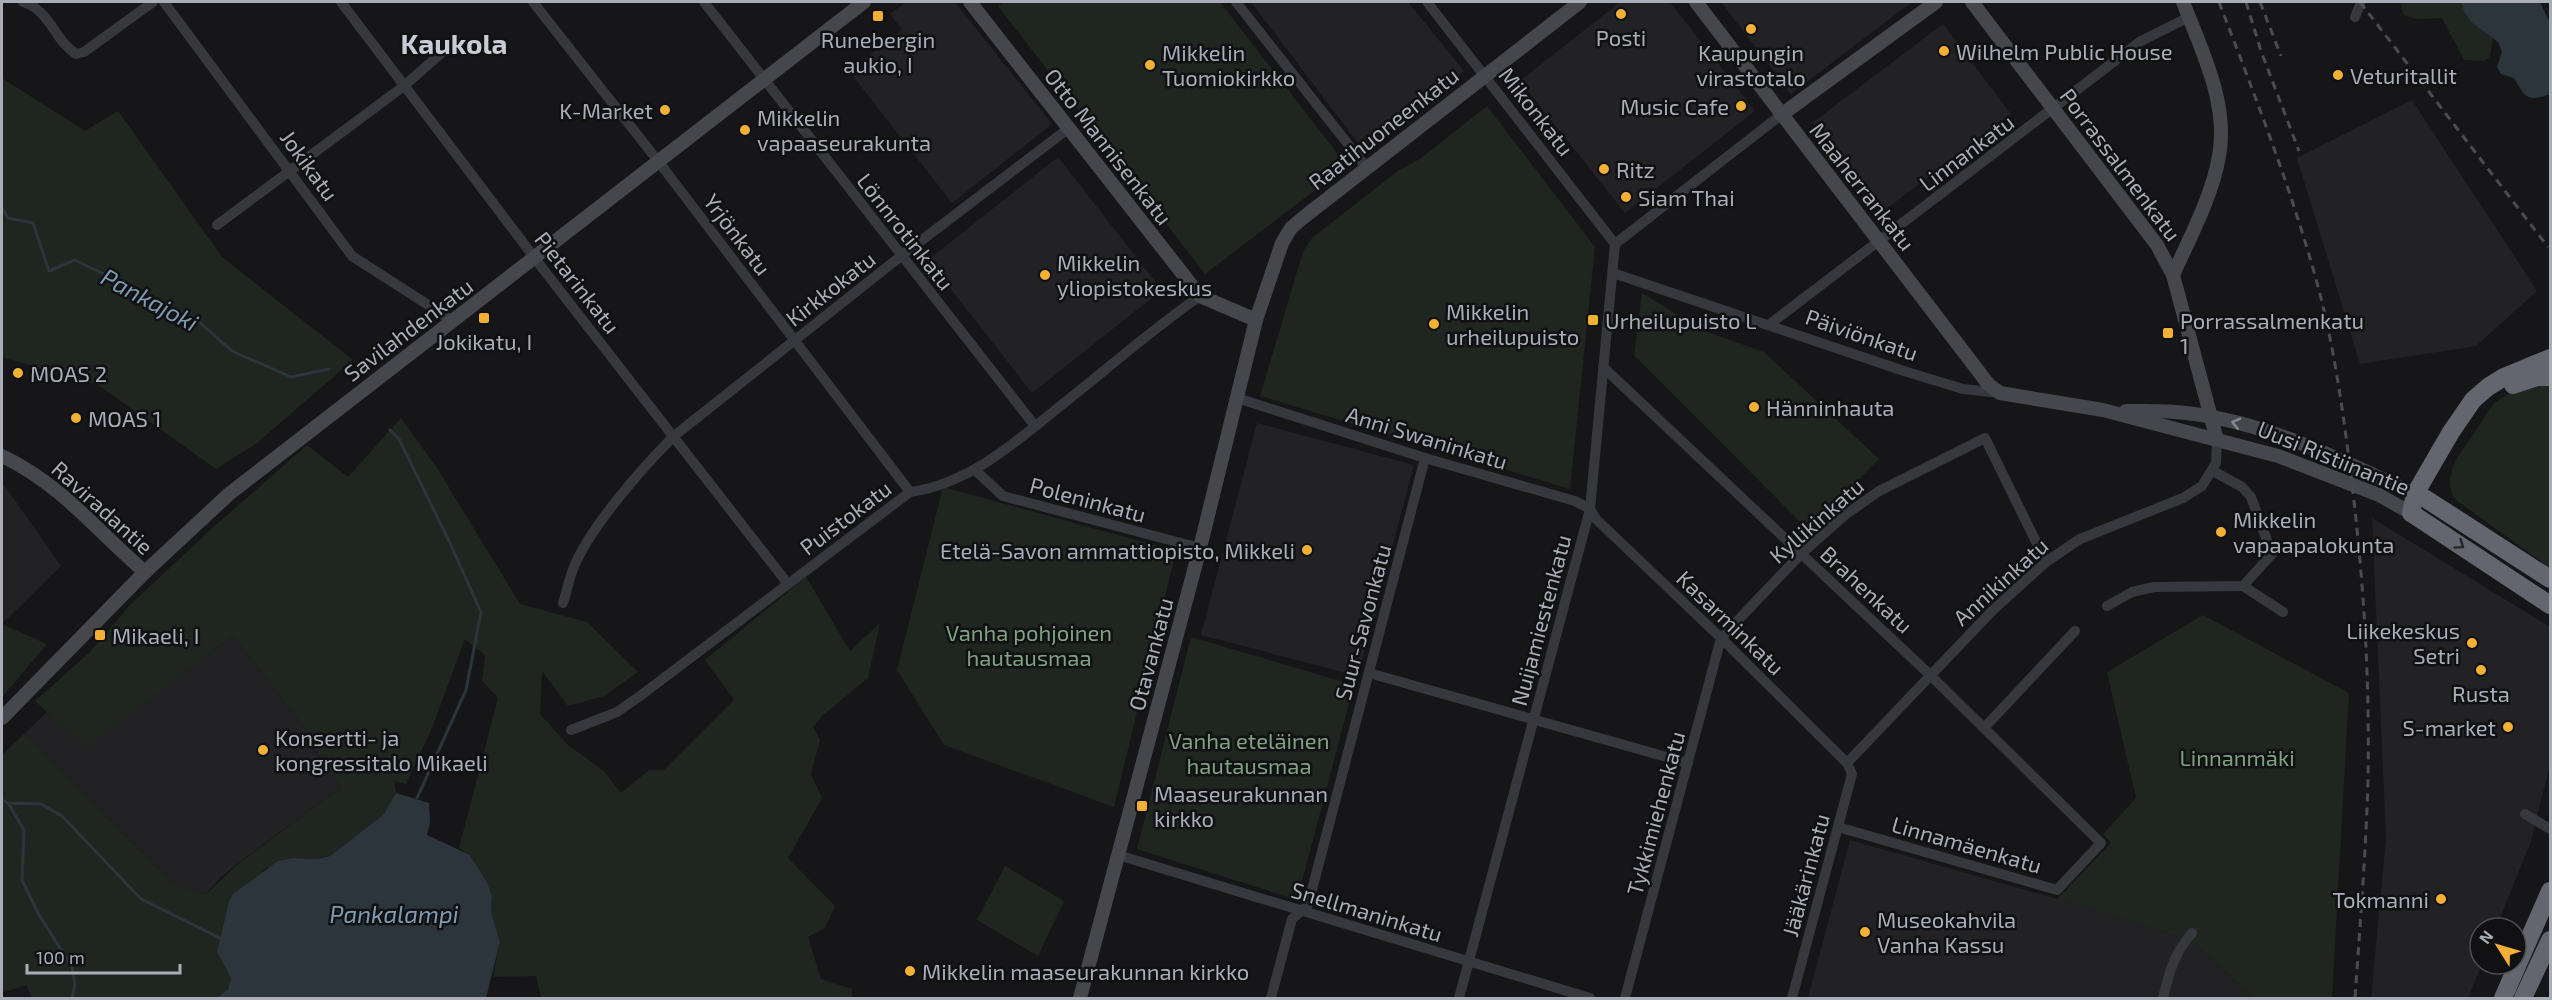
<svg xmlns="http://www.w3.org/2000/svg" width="2552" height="1000" viewBox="0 0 2552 1000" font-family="'Exo 2',sans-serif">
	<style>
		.built { fill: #222225 }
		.green { fill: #1e261f }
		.water { fill: #2c353c }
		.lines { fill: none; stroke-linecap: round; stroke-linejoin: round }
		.stream { stroke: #2c353c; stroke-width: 3 }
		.street { stroke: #37383d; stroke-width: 10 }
		.secondary { stroke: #45474d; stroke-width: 14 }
		.highway { stroke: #63666e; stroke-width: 18 }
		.rail { stroke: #4a4c52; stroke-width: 3; stroke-dasharray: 8 6; stroke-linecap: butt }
		.oneway { stroke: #858993 }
		.oneway2 { stroke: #26262a }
		.poi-dot { fill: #f2b134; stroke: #111113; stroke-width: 2 }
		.labels { text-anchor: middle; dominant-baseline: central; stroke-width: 5; stroke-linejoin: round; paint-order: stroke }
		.poi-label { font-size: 22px; fill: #a8adb8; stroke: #111113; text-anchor: start }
		.street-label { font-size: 22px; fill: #a8adb8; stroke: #111113 }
		.park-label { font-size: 22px; fill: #7fa381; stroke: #111113 }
		.water-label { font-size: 24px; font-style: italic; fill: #7f9bb3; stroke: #111113 }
		.district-label { font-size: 28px; font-weight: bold; fill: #c9ccd4; stroke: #111113 }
	</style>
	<rect width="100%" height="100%" fill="#161618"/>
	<g class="built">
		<polygon points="906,2 955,2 1052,124 952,203 849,71 902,30 890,14"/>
		<polygon points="1251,2 1408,2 1464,71 1364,151"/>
		<polygon points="1620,2 1670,2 1755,111 1625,213 1520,81"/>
		<polygon points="1721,2 1912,2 1791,94"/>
		<polygon points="1943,24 2011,114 1881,213 1812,123"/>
		<polygon points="2412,100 2537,291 2476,346 2360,364 2297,158"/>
		<polygon points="1058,157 1162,290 1032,393 928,260"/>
		<polygon points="1257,423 1414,465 1358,676 1201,635"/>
		<polygon points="2,482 61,566 2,624"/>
		<polygon points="2372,518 2550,627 2550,764 2531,841 2496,928 2480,928 2480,964 2482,964 2468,998 2371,998 2386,839"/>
		<polygon points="233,636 314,740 310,744 341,787 237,864 221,877 205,895 175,884 168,879 25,733 47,712 85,747"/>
		<polygon points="1850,840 2057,899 2192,941 2254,998 1808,998"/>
	</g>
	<g class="green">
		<polygon points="1004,2 1220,2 1347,166 1205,274 998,6"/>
		<path d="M2400,2H2461C2466,19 2478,27 2493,38L2490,56L2484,61L2464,60L2442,18L2416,19L2404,15Z"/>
		<polygon points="2,78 85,131 118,111 222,257 353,360 257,443 216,469 98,385 2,357"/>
		<polygon points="1487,106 1595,247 1570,489 1260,396 1303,252 1312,238 1399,170 1420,159"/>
		<polygon points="1642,293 1704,331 1764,352 1879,459 1808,530 1634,355"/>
		<path d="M2529,385H2550V568L2456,500C2438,477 2464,448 2477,429C2483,420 2488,409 2496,402C2506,394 2517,389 2529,385Z"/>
		<polygon points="401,418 437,468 520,604 587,622 638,672 604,696 568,706 542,671 540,714 568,745 604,771 621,793 649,770 664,770 734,700 705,660 806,577 850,651 880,623 868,678 822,716 813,727 820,740 811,774 822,798 788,858 835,906 825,928 808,937 821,979 852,989 852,998 541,998 536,976 493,977 500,942 491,912 492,896 487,882 470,855 459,848 498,698 482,681 485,655 465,639 432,728 406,784 394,781 396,793 383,815 330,856 314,859 293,858 265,869 250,883 233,894 229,901 217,952 231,978 228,989 217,998 32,998 26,985 2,993 2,755 25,733 168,879 175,884 205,895 238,864 341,787 310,743 314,740 233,636 85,748 35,701 89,653 131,604 209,531 307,445 348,477"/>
		<polygon points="943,487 1176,551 1114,807 944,745 897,670"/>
		<polygon points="2203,615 2349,693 2332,998 2254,998 2192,941 2057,899 2111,843 2103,834 2136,798 2107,672"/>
		<polygon points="2,624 47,644 2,697"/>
		<polygon points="1191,637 1354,685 1297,900 1137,849"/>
		<polygon points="1005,866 1064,901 1038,956 977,920"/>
	</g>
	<g class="water">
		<path d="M2461,2H2540L2550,23V94C2527,103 2525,97 2514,78L2501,74L2497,67L2502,52L2498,42L2471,22L2464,11Z"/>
		<polygon points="396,793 429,803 430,823 427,835 470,855 487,882 492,896 491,912 500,942 486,998 217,998 228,989 231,978 217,952 229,901 233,894 278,861 293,858 317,859 330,856 383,815"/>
	</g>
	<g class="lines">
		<g class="stream">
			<polyline points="2,208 8,218 33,223 49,271 75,260 196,319 232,351 291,377 329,369"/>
			<polyline points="390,430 399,439 449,541 481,612 466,690 417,798"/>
			<polyline points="2,800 8,803 41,804 62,816 141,899 222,939"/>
			<polyline points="8,803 24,830 22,880 39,915 72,967 75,985 72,998"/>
		</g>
		<g class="street">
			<path d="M23,2C50,10 54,40 76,54L84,52L153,2"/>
			<polyline points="164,2 352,256 453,321"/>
			<polyline points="341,2 543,269 788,584"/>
			<polyline points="533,2 658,161 910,492"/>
			<polyline points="704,2 1035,426"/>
			<polyline points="1236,2 1366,167"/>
			<polyline points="1427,2 1615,244"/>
			<polyline points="2355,17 2361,2"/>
			<polyline points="217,225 404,86 456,40"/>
			<polyline points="1615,244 1781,115"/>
			<polyline points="1613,273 1904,371 1963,389 2000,393"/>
			<polyline points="1770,324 2141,41 2189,17"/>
			<polyline points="1603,367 1929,674 2101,843 2057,890 1838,827"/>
			<polyline points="1237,398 1425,458 1575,501 1590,509"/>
			<polyline points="975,470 1003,496 1200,548"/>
			<polyline points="1590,509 1596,519 1721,638 1847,763 1852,774 1792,998"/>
			<polyline points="2243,586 2283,612"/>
			<path d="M563,603C567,591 569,578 574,567C590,527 643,467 674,436L901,256L1069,128"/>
			<polyline points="2107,606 2132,592 2154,587 2243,586 2272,554 2251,497 2242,487 2213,471"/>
			<polyline points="1369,673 1688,763"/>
			<polyline points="1984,728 2075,631"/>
			<path d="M571,730L617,712L640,696L910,492C968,484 1015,443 1059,407C1106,370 1151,330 1200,296"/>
			<polyline points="1847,763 1993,610 2046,562 2080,539 2183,498 2202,486 2216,463 2217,440"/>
			<polyline points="2525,814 2550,829"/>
			<polyline points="1118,855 1590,998"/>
			<polyline points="1271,998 1292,919 1308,905 1425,458"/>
			<polyline points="1459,998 1590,509 1615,244"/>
			<polyline points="1625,998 1721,638 1801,554 1845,515 1879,491 1985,438 2046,562"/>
			<path d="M2163,998C2169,973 2174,953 2192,933"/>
		</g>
		<g class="secondary">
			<polyline points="970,2 1200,296 1256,320"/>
			<polyline points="1696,2 1989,385 2000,393 2103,410 2278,456 2379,495 2411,513"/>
			<polyline points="1972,2 2157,245 2173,275 2217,440"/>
			<polyline points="1781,115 1936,2"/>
			<path d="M2173,275C2190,237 2212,197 2219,156C2229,104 2201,49 2183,2"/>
			<path d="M2126,411C2146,411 2166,410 2186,413C2272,423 2344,462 2421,497"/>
			<path d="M2,456C61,484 96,530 145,572"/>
			<polyline points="2,718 145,572 229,494 864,2"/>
			<polyline points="1080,998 1200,548 1256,320 1282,243 1291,228 1304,217 1580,2"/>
		</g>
		<g class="highway">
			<polyline points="2513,385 2537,377 2550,377"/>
			<polyline points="2426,499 2550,579"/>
			<polyline points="2411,513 2415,494 2451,432 2473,400 2488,387 2504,377 2550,358"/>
			<polyline points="2411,513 2550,605"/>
			<polyline points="2503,998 2550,891"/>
			<polyline points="2523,998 2550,940"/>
		</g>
		<g class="rail">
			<path d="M2219,2C2253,91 2288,180 2314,272C2332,335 2342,402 2350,468C2363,571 2370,675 2368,779C2366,852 2360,925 2355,998"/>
			<polyline points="2246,2 2261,51 2299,151"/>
			<polyline points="2260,2 2281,56"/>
			<polyline points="2360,2 2548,247"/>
		</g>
	</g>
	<defs><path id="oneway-chevron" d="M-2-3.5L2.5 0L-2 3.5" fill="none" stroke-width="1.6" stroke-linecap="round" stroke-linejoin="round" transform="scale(1.5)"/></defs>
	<use class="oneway" href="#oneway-chevron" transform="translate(2236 423) rotate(-167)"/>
	<use class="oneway2" href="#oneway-chevron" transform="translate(2460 545) rotate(34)"/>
	<g class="poi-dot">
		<circle cx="1621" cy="14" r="6"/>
		<rect x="872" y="10" width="12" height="12" rx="3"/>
		<circle cx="1751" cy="29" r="6"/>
		<circle cx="1944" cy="51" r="6"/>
		<circle cx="1150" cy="65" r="6"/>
		<circle cx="2338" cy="75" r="6"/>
		<circle cx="1741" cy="106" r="6"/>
		<circle cx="665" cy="110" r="6"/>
		<circle cx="745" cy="130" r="6"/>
		<circle cx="1604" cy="169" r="6"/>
		<circle cx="1626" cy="197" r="6"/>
		<circle cx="1045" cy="275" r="6"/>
		<rect x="478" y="312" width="12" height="12" rx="3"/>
		<rect x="1587" y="314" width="12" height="12" rx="3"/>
		<circle cx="1434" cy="324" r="6"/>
		<rect x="2162" y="327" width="12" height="12" rx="3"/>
		<circle cx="18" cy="373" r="6"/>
		<circle cx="1754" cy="407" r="6"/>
		<circle cx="76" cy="418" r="6"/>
		<circle cx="2221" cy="532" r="6"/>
		<circle cx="1307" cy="550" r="6"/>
		<rect x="94" y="629" width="12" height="12" rx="3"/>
		<circle cx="2472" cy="643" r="6"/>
		<circle cx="2481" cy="670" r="6"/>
		<circle cx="2508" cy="727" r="6"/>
		<circle cx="263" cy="750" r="6"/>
		<rect x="1136" y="800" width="12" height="12" rx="3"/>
		<circle cx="2441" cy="899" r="6"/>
		<circle cx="1865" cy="932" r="6"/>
		<circle cx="910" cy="971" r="6"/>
	</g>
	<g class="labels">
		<g class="poi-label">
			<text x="1621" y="37" text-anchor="middle">Posti</text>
			<text x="878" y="39" text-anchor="middle">Runebergin<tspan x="878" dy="25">aukio, I</tspan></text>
			<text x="1956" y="51">Wilhelm Public House</text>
			<text x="1162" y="52">Mikkelin<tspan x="1162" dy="25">Tuomiokirkko</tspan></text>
			<text x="1751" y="52" text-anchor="middle">Kaupungin<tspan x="1751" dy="25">virastotalo</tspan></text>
			<text x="2350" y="75">Veturitallit</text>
			<text x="1729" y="106" text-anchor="end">Music Cafe</text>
			<text x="653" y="110" text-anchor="end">K-Market</text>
			<text x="757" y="117">Mikkelin<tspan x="757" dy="25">vapaaseurakunta</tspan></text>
			<text x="1616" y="169">Ritz</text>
			<text x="1638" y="197">Siam Thai</text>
			<text x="1057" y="262">Mikkelin<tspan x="1057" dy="25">yliopistokeskus</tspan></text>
			<text x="1446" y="311">Mikkelin<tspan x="1446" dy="25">urheilupuisto</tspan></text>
			<text x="1605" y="320">Urheilupuisto L</text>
			<text x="2180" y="320">Porrassalmenkatu<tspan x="2180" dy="25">1</tspan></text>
			<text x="484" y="341" text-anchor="middle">Jokikatu, I</text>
			<text x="30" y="373">MOAS 2</text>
			<text x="1766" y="407">Hänninhauta</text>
			<text x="88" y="418">MOAS 1</text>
			<text x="2233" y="519">Mikkelin<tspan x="2233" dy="25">vapaapalokunta</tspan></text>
			<text x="1295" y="550" text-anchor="end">Etelä-Savon ammattiopisto, Mikkeli</text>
			<text x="2460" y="630" text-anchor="end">Liikekeskus<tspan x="2460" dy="25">Setri</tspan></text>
			<text x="112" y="635">Mikaeli, I</text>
			<text x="2481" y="693" text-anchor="middle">Rusta</text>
			<text x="2496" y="727" text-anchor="end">S-market</text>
			<text x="275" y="737">Konsertti- ja<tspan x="275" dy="25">kongressitalo Mikaeli</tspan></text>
			<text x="1154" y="793">Maaseurakunnan<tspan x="1154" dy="25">kirkko</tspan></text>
			<text x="2429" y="899" text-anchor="end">Tokmanni</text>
			<text x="1877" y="919">Museokahvila<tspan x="1877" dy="25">Vanha Kassu</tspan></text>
			<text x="922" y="971">Mikkelin maaseurakunnan kirkko</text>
		</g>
		<g class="street-label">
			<text transform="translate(1537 111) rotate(52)">Mikonkatu</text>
			<text transform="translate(1383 128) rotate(-38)">Raatihuoneenkatu</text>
			<text transform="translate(1109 146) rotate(52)">Otto Mannisenkatu</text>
			<text transform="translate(1966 152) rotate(-37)">Linnankatu</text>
			<text transform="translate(2121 164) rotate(53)">Porrassalmenkatu</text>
			<text transform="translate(310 165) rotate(54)">Jokikatu</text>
			<text transform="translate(1863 186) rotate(52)">Maaherrankatu</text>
			<text transform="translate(906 231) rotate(52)">Lönnrotinkatu</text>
			<text transform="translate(738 234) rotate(53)">Yrjönkatu</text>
			<text transform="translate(578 282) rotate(52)">Pietarinkatu</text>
			<text transform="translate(830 288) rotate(-38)">Kirkkokatu</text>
			<text transform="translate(408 329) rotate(-37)">Savilahdenkatu</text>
			<text transform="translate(1862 334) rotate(19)">Päiviönkatu</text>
			<text transform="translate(1427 437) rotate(17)">Anni Swaninkatu</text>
			<text transform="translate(2334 457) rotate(22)">Uusi Ristiinantie</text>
			<text transform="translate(1088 499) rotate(15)">Poleninkatu</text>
			<text transform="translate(103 507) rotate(42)">Raviradantie</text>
			<text transform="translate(845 517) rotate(-37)">Puistokatu</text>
			<text transform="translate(1816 520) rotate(-41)">Kyllikinkatu</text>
			<text transform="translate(2000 581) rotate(-42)">Annikinkatu</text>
			<text transform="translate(1867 589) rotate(43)">Brahenkatu</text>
			<text transform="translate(1540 620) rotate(-75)">Nuijamiestenkatu</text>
			<text transform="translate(1362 622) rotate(-75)">Suur-Savonkatu</text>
			<text transform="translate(1731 622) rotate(44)">Kasarminkatu</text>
			<text transform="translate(1150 654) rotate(-75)">Otavankatu</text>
			<text transform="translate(1655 813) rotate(-75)">Tykkimiehenkatu</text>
			<text transform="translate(1967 844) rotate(16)">Linnamäenkatu</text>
			<text transform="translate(1805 875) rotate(-75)">Jääkärinkatu</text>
			<text transform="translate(1367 911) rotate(17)">Snellmaninkatu</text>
		</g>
		<g class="park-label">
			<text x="1029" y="632">Vanha pohjoinen<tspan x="1029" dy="25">hautausmaa</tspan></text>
			<text x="1249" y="740">Vanha eteläinen<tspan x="1249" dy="25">hautausmaa</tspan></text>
			<text x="2237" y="757">Linnanmäki</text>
		</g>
		<g class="water-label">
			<text transform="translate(150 299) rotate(28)">Pankajoki</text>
			<text x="394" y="913">Pankalampi</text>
		</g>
		<g class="district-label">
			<text x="454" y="43">Kaukola</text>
		</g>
	</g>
	<rect width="2552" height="1000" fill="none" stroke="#a8adb8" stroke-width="6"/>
	<g transform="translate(2498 946) rotate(307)"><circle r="28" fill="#111113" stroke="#4d4f55" stroke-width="1.5"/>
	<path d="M0-4.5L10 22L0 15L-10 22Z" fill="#f2b134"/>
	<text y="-9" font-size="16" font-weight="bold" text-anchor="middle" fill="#a8adb8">N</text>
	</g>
	<path d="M27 964v9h153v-9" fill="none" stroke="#a8adb8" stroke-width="3"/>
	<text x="36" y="964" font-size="18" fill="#a8adb8" stroke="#111113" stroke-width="4.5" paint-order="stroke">100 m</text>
</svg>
